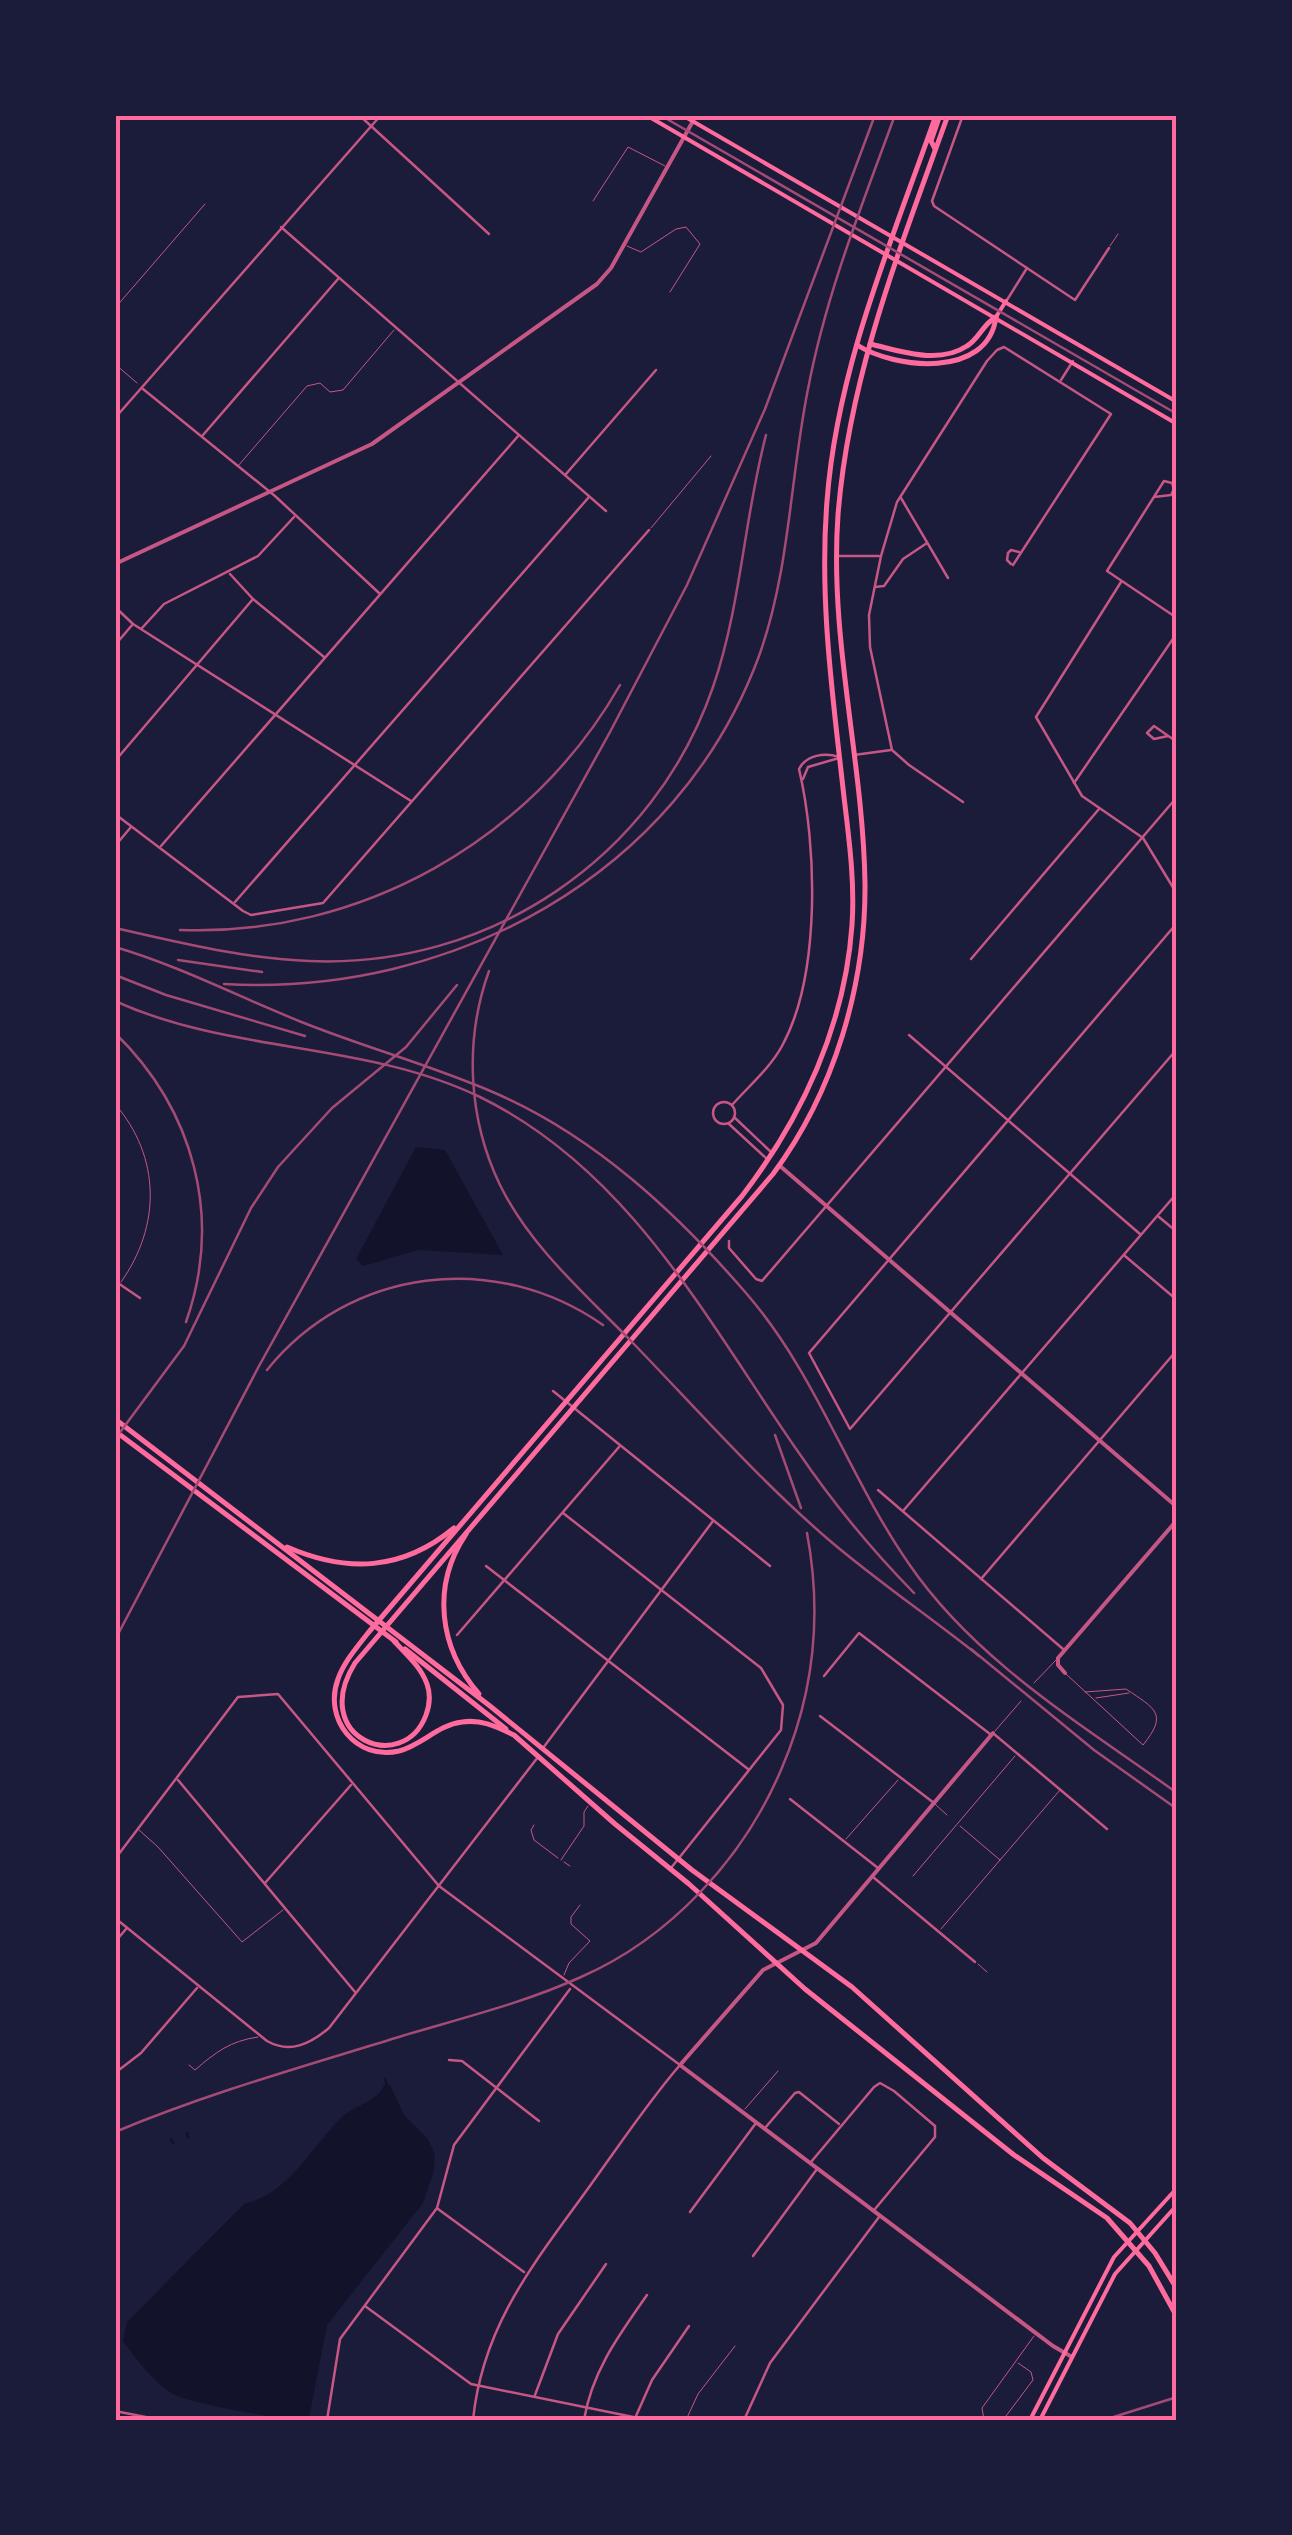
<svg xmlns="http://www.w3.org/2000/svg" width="1292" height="2535" viewBox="0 0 1292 2535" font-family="Commissioner,sans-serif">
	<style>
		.water { fill: #12122b }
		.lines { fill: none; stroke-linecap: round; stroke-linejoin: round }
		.stream { stroke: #12122b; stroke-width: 2.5 }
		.service { stroke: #c65784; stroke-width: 1 }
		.minor { stroke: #c65784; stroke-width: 2.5 }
		.tertiary { stroke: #c65784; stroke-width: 4 }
		.secondary { stroke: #ff6b9d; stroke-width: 4 }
		.primary { stroke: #ff6b9d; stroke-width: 5 }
		.tram { stroke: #a44b75; stroke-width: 2.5 }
		.rail { stroke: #a44b75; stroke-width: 2.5 }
		.neatline { fill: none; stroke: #ff6b9d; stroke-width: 4 }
	</style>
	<rect width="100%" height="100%" fill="#1b1b3a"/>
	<g class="water">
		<polygon points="416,1147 445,1150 503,1255 418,1250 363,1266 356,1259"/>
		<path d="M384,2085H390L404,2115L428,2139L435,2155L433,2174L423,2203L327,2325L309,2418C291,2423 187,2403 171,2393C152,2380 136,2359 123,2341L127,2322L244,2204C289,2194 312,2146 342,2117C356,2104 377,2103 384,2085Z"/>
	</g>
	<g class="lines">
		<g class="stream">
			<polyline points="385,2079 387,2085"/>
			<polyline points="187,2133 188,2137"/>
			<polyline points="171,2139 173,2143"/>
		</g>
		<g class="service">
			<polyline points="593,201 628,147 665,166"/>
			<polyline points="627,246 641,252 676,229 686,227 700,244 670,292"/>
			<polyline points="1110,246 1118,234"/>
			<polyline points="115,308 205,204"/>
			<polyline points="115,364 137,383"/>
			<polyline points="238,466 307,386 320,383 330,392 343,390 394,330"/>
			<polyline points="651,528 711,456"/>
			<path d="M115,1104C161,1157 161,1226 121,1282"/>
			<path d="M1066,1674L1143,1745C1168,1714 1156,1709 1126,1689L1085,1692"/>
			<polyline points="1034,1683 1056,1660"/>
			<polyline points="1096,1698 1129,1693"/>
			<polyline points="995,1731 1021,1701"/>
			<polyline points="935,1804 947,1815"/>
			<polyline points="534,1825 531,1830 534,1840 558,1858"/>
			<polyline points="960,1826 1000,1860"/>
			<polyline points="139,1830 158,1847 242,1942 283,1910"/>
			<polyline points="846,1839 898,1780"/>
			<polyline points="561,1860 584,1826 584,1812 588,1806"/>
			<polyline points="564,1862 570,1866"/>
			<polyline points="913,1876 1015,1756"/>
			<polyline points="941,1929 1060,1790"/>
			<polyline points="978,1964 987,1972"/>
			<polyline points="564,1975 569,1963 590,1941 571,1924 571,1917 580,1905"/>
			<path d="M189,2065L195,2070C216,2052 230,2041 258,2037"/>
			<polyline points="745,2109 778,2071"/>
			<polyline points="686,2420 698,2394 735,2346"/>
			<polyline points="984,2420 982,2408 1034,2336"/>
			<polyline points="1003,2420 1033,2380 1031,2372 1018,2363"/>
		</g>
		<g class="minor">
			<polyline points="359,115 489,234"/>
			<polyline points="963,115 932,201 934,206 1075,300 1109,248"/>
			<polyline points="281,227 606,511"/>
			<polyline points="1007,300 1027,268"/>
			<polyline points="1177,339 1177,351"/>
			<polyline points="1061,380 1073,361"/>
			<polyline points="143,389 275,496 379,593"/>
			<polyline points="115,418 381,115"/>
			<polyline points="203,435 338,279"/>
			<polyline points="1177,446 1174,450 1177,452"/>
			<polyline points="566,474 656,370"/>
			<polyline points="1154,497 1171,495 1174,489 1172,483 1164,481 1107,571 1177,618"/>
			<polyline points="901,498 948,578"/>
			<polyline points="837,556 879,556"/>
			<polyline points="1011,564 1007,560 1008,553 1011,550 1019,552"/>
			<polyline points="230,574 253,599 324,657"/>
			<polyline points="1121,582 1036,717 1082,796 1143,838 1177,894"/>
			<polyline points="875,587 884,586 903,559 927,543"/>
			<polyline points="115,607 133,624 411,801"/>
			<polyline points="142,628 164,604 258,556 294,517"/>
			<polyline points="115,645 133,624"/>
			<polyline points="1168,736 1154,739 1147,733 1154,726 1177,742"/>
			<polyline points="854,755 891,750"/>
			<polyline points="115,761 253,599"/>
			<polyline points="803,779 808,767 839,758"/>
			<polyline points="1074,783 1177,633"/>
			<polyline points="963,802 909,765 892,750 870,647 869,615 881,556 897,502 987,361 997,350 1004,347 1111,414 1013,565"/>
			<polyline points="115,814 243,911 251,915 323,903 649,530"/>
			<polyline points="115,846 131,827"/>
			<polyline points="161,846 519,435"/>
			<polyline points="235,902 589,497"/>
			<polyline points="1177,923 809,1353 850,1429 1177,1049"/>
			<polyline points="971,959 1099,809"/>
			<polyline points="909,1035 1140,1234"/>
			<circle cx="724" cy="1113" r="11"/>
			<path d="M732,1105C749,1086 770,1068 782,1046C821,975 817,845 799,769C806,755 825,752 839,757"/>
			<polyline points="734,1117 771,1152"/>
			<polyline points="729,1124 767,1159"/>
			<polyline points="1159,1217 1177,1232"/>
			<polyline points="729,1241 729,1248 756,1279 762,1281 1177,797"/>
			<polyline points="1125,1256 1177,1300"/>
			<polyline points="115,1281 140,1298"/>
			<polyline points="553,1391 770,1566"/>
			<polyline points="878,1490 1063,1649"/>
			<polyline points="903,1511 1177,1193"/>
			<polyline points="563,1513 761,1668 783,1705 781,1730 671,1868"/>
			<polyline points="486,1566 748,1769"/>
			<polyline points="981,1579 1177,1350"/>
			<polyline points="457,1635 619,1447"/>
			<polyline points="824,1676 859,1633 990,1734"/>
			<polyline points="820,1716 934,1803"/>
			<polyline points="994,1734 1107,1829"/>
			<polyline points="543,1748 713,1521"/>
			<polyline points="178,1780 355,1992"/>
			<polyline points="790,1799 878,1868"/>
			<path d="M115,1859L238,1697L278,1694L439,1886L680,2065C648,2102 621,2143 592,2183C537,2260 483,2322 473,2420"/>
			<polyline points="873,1877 975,1962"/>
			<polyline points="265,1883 351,1785"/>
			<path d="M115,1918L267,2041C290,2054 310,2044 329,2028L538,1757"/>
			<polyline points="115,1942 126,1929"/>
			<polyline points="449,2060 462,2061 539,2121"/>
			<polyline points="115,2073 141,2053 197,1988"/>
			<polyline points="765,2128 795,2093 799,2092 839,2124"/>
			<polyline points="811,2162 874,2087 880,2083 894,2091 935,2126 935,2137 875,2209"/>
			<polyline points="438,2209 524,2272"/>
			<polyline points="690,2212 756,2123"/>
			<polyline points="753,2256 817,2169"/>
			<polyline points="365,2306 471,2384 648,2420"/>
			<polyline points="535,2395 558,2334 606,2264"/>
			<polyline points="115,2411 161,2420"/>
			<polyline points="636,2416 652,2380 689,2326"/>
			<polyline points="327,2420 340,2339 437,2208 454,2145 570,1989"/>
			<path d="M584,2420C592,2371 619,2335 647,2295"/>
			<polyline points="744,2420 770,2363 879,2217"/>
		</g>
		<g class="tertiary">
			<polyline points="115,564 372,444 597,284 611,268 693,121"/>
			<polyline points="780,1166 1177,1507"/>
			<polyline points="1065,1673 1058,1665 1058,1658 1177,1520"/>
			<polyline points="993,1733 816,1943 763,1970 680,2065 1053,2346 1072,2357"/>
		</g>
		<g class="secondary">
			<polyline points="646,115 1177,424"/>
			<polyline points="682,115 1177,402"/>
			<polyline points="996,317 1006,301"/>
			<polyline points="1030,2420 1114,2257 1177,2188"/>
			<polyline points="1040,2420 1115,2274 1177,2205"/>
		</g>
		<g class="primary">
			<polyline points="935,149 931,141 940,115"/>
			<path d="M870,344C901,351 938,365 967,346C979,339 983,324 996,317"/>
			<path d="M857,345C895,369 988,379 996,317"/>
			<polyline points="115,1419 490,1706 692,1870 852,1987 1043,2158 1130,2223 1155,2253 1177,2289"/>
			<polyline points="115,1431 396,1642"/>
			<path d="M466,1534C431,1586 439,1648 479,1694"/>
			<path d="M287,1547C347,1573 402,1571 454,1528"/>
			<path d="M394,1641C406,1654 421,1667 427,1684C431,1695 430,1704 426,1715C403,1776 308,1738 355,1663L773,1174C834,1092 866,985 865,883C863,760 829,639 838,515C849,375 901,246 948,115"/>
			<polyline points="405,1649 506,1729"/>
			<path d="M514,1735C497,1727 482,1719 462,1722C438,1725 422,1745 399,1751C356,1761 323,1719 338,1679C344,1662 357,1647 368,1633L742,1196C802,1118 845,1025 852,925C855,882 849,839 844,797C833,698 819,601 827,501C837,367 892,241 936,115"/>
			<polyline points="515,1736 615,1824 689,1884 805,1989 1014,2155 1107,2218 1149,2266 1177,2317"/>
		</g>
		<g class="tram">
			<polyline points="660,115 1177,414"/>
			<path d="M115,947C180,966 241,998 304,1023C367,1048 433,1066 495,1093C594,1136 676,1212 746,1293C817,1375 848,1476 909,1564C976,1662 1083,1725 1177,1793"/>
			<polyline points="178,960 262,972"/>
			<polyline points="115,975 166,995 305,1036"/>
			<path d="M224,984C451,997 678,876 759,656C790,570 790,478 808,389C826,294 862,205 895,115"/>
		</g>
		<g class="rail">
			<path d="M115,928C178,942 245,959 309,961C489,969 654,858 713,687C741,606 744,518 766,435"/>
			<path d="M180,930C359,937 531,841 620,685"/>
			<path d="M489,971C464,1040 468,1119 500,1185C530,1246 584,1293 631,1341C696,1408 759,1480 829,1540C877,1581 930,1617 979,1656"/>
			<path d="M115,1001C231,1054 364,1041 480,1097C631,1171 707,1321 799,1453C833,1503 872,1550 914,1593"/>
			<path d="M115,1033C194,1110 223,1217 186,1322"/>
			<path d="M267,1370C350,1267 496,1250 603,1325"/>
			<polyline points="775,1435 801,1508"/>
			<polyline points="115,1439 184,1346 251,1208 278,1167 332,1108 406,1047 457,985"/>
			<polyline points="115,1640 259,1366 610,732 687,585 765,409 875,115"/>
			<polyline points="971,1649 1094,1750 1177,1809"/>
			<path d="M115,2132C208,2093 305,2066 402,2036C462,2018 524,2003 581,1977C670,1938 743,1859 781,1770C814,1694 822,1613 807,1533"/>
			<polyline points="1104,2420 1177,2397"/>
		</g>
	</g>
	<rect width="1292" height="2535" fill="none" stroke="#1b1b3a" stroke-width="235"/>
	<rect x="118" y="118" width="1056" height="2300" class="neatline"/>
</svg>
